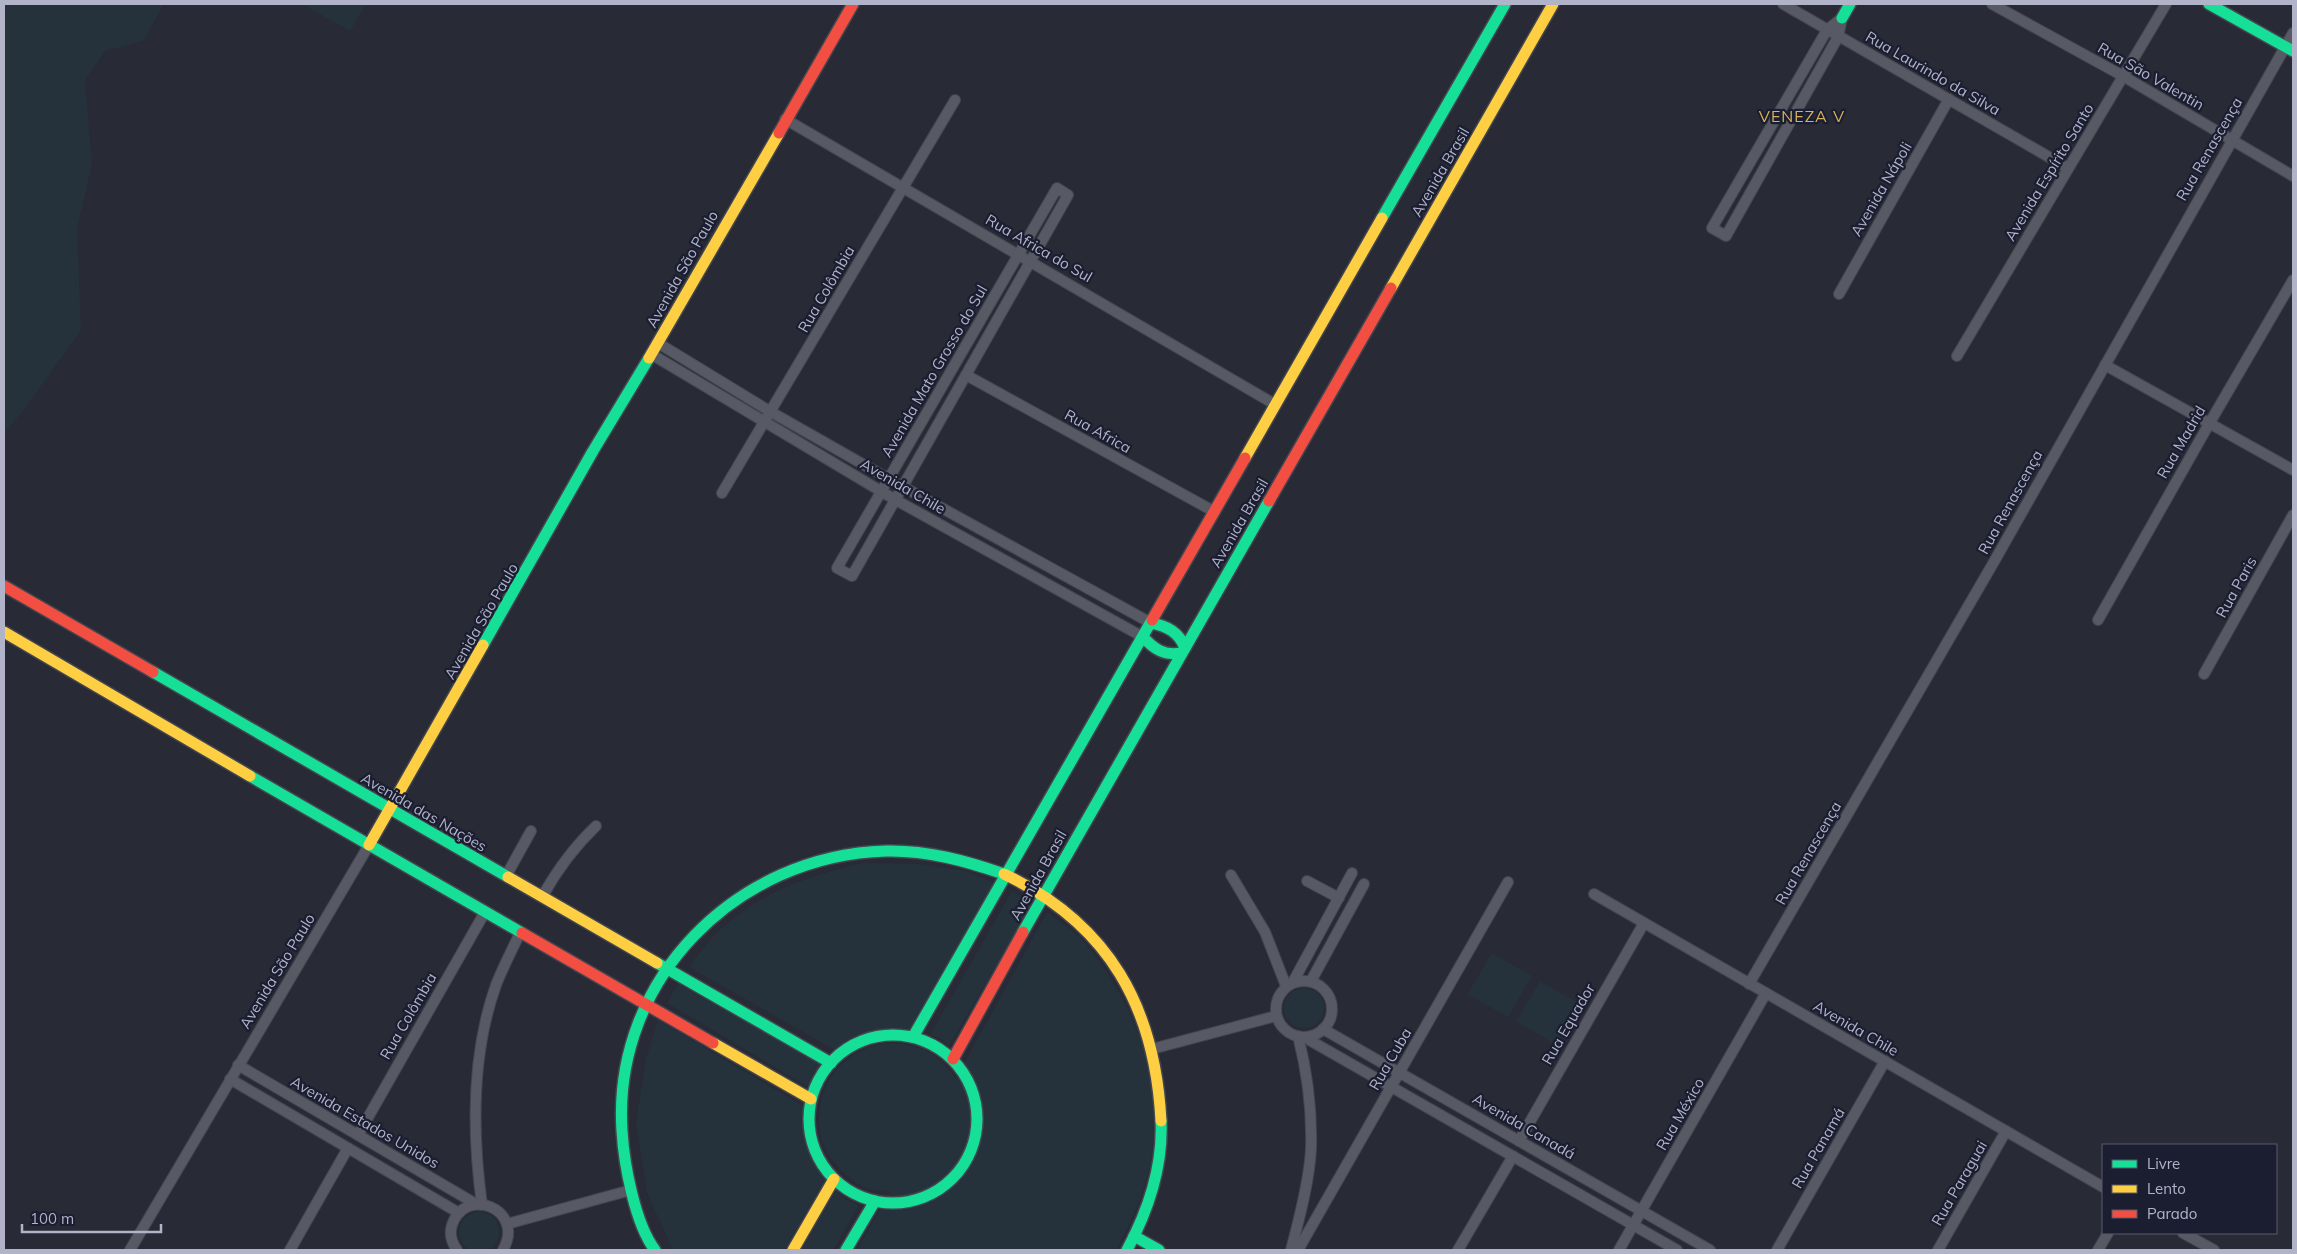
<svg xmlns="http://www.w3.org/2000/svg" width="2297" height="1254" viewBox="0 0 2297 1254" font-family="Mulish,sans-serif">
	<style>
		.green { fill: #25323c }
		.lines { fill: none; stroke-linecap: round; stroke-linejoin: round }
		.street-casing { stroke: #44464f; stroke-width: 12 }
		.fast-casing { stroke: #44464f; stroke-width: 14 }
		.slow-casing { stroke: #44464f; stroke-width: 14 }
		.jam-casing { stroke: #44464f; stroke-width: 14 }
		.street { stroke: #575964; stroke-width: 10 }
		.fast { stroke: #16e098; stroke-width: 11 }
		.slow { stroke: #ffcf43; stroke-width: 11 }
		.jam { stroke: #f24e42; stroke-width: 11 }
		.labels { text-anchor: middle; dominant-baseline: central; stroke-width: 4.5; stroke-linejoin: round; paint-order: stroke }
		.street-label { font-size: 15px; fill: #b1b4c8; stroke: #1b1e31 }
		.neighbourhood-label { font-size: 16px; letter-spacing: 1px; fill: #d7b15c; stroke: #1b1e31 }
	</style>
	<rect width="100%" height="100%" fill="#282a36"/>
	<g class="green">
		<polygon points="4,4 164,4 143,41 105,51 85,80 92,165 77,228 81,330 23,411 4,433"/>
		<polygon points="302,4 366,4 350,31"/>
		<path d="M863,863L920,864L966,871L994,883L909,1029H875L833,1049L689,967C700,954 709,939 721,929C764,890 809,876 863,863Z"/>
		<polygon points="1012,891 1033,903 949,1046 941,1039 930,1035"/>
		<path d="M1047,912C1057,920 1068,927 1078,936C1092,949 1102,965 1112,981C1146,1036 1162,1093 1151,1158C1147,1189 1131,1223 1116,1250H857L890,1192C882,1191 872,1190 864,1187C851,1181 841,1171 832,1160C823,1148 818,1132 819,1117C821,1059 881,1025 932,1054C942,1060 949,1070 956,1078Z"/>
		<polygon points="1492,953 1532,976 1508,1017 1467,994"/>
		<polygon points="1540,981 1580,1004 1556,1045 1516,1021"/>
		<polygon points="678,984 823,1065 814,1077 810,1088 667,1003"/>
		<circle cx="1304" cy="1008" r="20"/>
		<path d="M658,1020L805,1107C802,1135 812,1156 825,1180L784,1250H673L647,1193L636,1124L646,1058Z"/>
		<polygon points="836,1191 846,1200 859,1205 833,1250 802,1250"/>
		<circle cx="479" cy="1232" r="20"/>
	</g>
	<g class="lines">
		<defs>
			<g id="street">
				<polyline points="1783,4 2068,168"/>
				<polyline points="1992,4 2123,76 2293,176"/>
				<polygon points="1842,18 1838,37 1726,236 1712,228 1827,30"/>
				<polyline points="785,119 1276,405"/>
				<polygon points="1057,188 1068,195 852,576 837,568"/>
				<polyline points="1839,294 1949,99"/>
				<polyline points="658,343 771,412 889,479 1151,623"/>
				<polyline points="651,354 894,499 1143,637"/>
				<polyline points="1957,356 2166,4"/>
				<polyline points="2105,365 2293,470"/>
				<polyline points="966,375 1215,512"/>
				<polyline points="722,493 955,100"/>
				<polyline points="2098,620 2209,424 2293,280"/>
				<polyline points="2204,674 2293,515"/>
				<polyline points="1231,875 1265,932 1286,986"/>
				<polyline points="506,876 531,831"/>
				<polyline points="1307,881 1339,898"/>
				<polyline points="1594,894 2103,1187"/>
				<path d="M542,897C557,870 574,847 596,826"/>
				<circle cx="1304" cy="1009" r="28"/>
				<polyline points="1311,981 1364,884"/>
				<polyline points="1293,982 1352,873"/>
				<polyline points="1749,984 1995,560 2293,33"/>
				<polyline points="1323,1029 1710,1250"/>
				<polyline points="1304,1037 1677,1250"/>
				<polyline points="1152,1049 1276,1016"/>
				<polyline points="238,1065 476,1204"/>
				<polyline points="230,1079 459,1213"/>
				<polyline points="358,1135 485,912"/>
				<polyline points="1519,1141 1644,923"/>
				<path d="M482,1205C472,1132 471,1055 496,985C503,967 512,950 520,933"/>
				<polyline points="507,1224 631,1190"/>
				<polyline points="2183,1233 2214,1250"/>
				<polyline points="130,1250 369,845"/>
				<polyline points="290,1250 348,1148"/>
				<path d="M457,1250C452,1243 449,1234 452,1225C465,1185 526,1209 503,1250"/>
				<path d="M1291,1250C1299,1220 1310,1178 1311,1148C1312,1111 1307,1071 1298,1036"/>
				<polyline points="1298,1250 1508,882"/>
				<polyline points="1458,1250 1513,1156"/>
				<polyline points="1619,1250 1766,993"/>
				<polyline points="1777,1250 1885,1061"/>
				<polyline points="1938,1250 2006,1131"/>
				<polyline points="2098,1250 2108,1233"/>
			</g>
			<g id="fast">
				<polyline points="2209,4 2293,51"/>
				<polyline points="1842,18 1850,4"/>
				<polyline points="1382,218 1505,4"/>
				<path d="M1151,623C1167,626 1179,632 1185,648"/>
				<path d="M1143,637C1154,649 1164,656 1181,653"/>
				<polyline points="483,645 593,451 649,358"/>
				<polyline points="153,672 508,877"/>
				<polyline points="250,776 522,933"/>
				<polyline points="1023,932 1269,501"/>
				<polyline points="657,963 831,1063"/>
				<circle cx="893" cy="1119" r="84"/>
				<polyline points="913,1037 1152,620"/>
				<polyline points="1134,1236 1159,1250"/>
				<path d="M655,1250C635,1224 624,1164 622,1131C612,979 737,855 886,851C927,850 966,861 1004,874"/>
				<polyline points="846,1250 875,1201"/>
				<path d="M1127,1250C1148,1211 1163,1165 1161,1121"/>
			</g>
			<g id="slow">
				<polyline points="1391,288 1553,4"/>
				<polyline points="649,358 779,133"/>
				<polyline points="1245,458 1382,218"/>
				<polyline points="4,632 250,776"/>
				<polyline points="369,845 483,645"/>
				<path d="M1004,874C1109,924 1155,1007 1161,1121"/>
				<polyline points="508,877 657,963"/>
				<polyline points="713,1043 811,1099"/>
				<polyline points="793,1250 834,1179"/>
			</g>
			<g id="jam">
				<polyline points="779,133 853,4"/>
				<polyline points="1269,501 1391,288"/>
				<polyline points="4,586 153,672"/>
				<polyline points="1152,620 1245,458"/>
				<polyline points="522,933 713,1043"/>
				<polyline points="953,1059 1023,932"/>
			</g>
		</defs>
		<use href="#street" class="street-casing"/>
		<use href="#fast" class="fast-casing"/>
		<use href="#slow" class="slow-casing"/>
		<use href="#jam" class="jam-casing"/>
		<use href="#street" class="street"/>
		<use href="#fast" class="fast"/>
		<use href="#slow" class="slow"/>
		<use href="#jam" class="jam"/>
	</g>
	<g class="labels">
		<g class="street-label">
			<text transform="translate(1933 73) rotate(30)">Rua Laurindo da Silva</text>
			<text transform="translate(2151 76) rotate(30)">Rua São Valentin</text>
			<text transform="translate(2209 149) rotate(-60)">Rua Renascença</text>
			<text transform="translate(1440 172) rotate(-60)">Avenida Brasil</text>
			<text transform="translate(2049 172) rotate(-59)">Avenida Espírito Santo</text>
			<text transform="translate(1881 189) rotate(-60)">Avenida Nápoli</text>
			<text transform="translate(1039 248) rotate(30)">Rua Africa do Sul</text>
			<text transform="translate(682 269) rotate(-61)">Avenida São Paulo</text>
			<text transform="translate(826 289) rotate(-60)">Rua Colômbia</text>
			<text transform="translate(934 371) rotate(-60)">Avenida Mato Grosso do Sul</text>
			<text transform="translate(1098 431) rotate(29)">Rua Africa</text>
			<text transform="translate(2181 442) rotate(-60)">Rua Madrid</text>
			<text transform="translate(903 486) rotate(30)">Avenida Chile</text>
			<text transform="translate(2010 502) rotate(-61)">Rua Renascença</text>
			<text transform="translate(1239 523) rotate(-60)">Avenida Brasil</text>
			<text transform="translate(2236 587) rotate(-61)">Rua Paris</text>
			<text transform="translate(481 621) rotate(-60)">Avenida São Paulo</text>
			<text transform="translate(424 812) rotate(30)">Avenida das Nações</text>
			<text transform="translate(1808 853) rotate(-60)">Rua Renascença</text>
			<text transform="translate(1038 875) rotate(-61)">Avenida Brasil</text>
			<text transform="translate(277 971) rotate(-59)">Avenida São Paulo</text>
			<text transform="translate(408 1016) rotate(-60)">Rua Colômbia</text>
			<text transform="translate(1568 1024) rotate(-60)">Rua Equador</text>
			<text transform="translate(1856 1028) rotate(30)">Avenida Chile</text>
			<text transform="translate(1390 1059) rotate(-60)">Rua Cuba</text>
			<text transform="translate(1680 1114) rotate(-60)">Rua México</text>
			<text transform="translate(365 1122) rotate(30)">Avenida Estados Unidos</text>
			<text transform="translate(1524 1126) rotate(30)">Avenida Canadá</text>
			<text transform="translate(1818 1148) rotate(-60)">Rua Panamá</text>
			<text transform="translate(1959 1183) rotate(-60)">Rua Paraguai</text>
		</g>
		<g class="neighbourhood-label">
			<text x="1802" y="116">VENEZA V</text>
		</g>
	</g>
	<rect width="2297" height="1254" fill="none" stroke="#b1b4c8" stroke-width="10"/>
	<rect x="2102" y="1144" width="175" height="90" fill="#1b1e31" stroke="#575a6d"/>
	<rect x="2112" y="1160" width="25" height="8" fill="#16e098" stroke="#575a6d"/>
	<text x="2147" y="1169" font-size="15" fill="#b1b4c8">Livre</text>
	<rect x="2112" y="1185" width="25" height="8" fill="#ffcf43" stroke="#575a6d"/>
	<text x="2147" y="1194" font-size="15" fill="#b1b4c8">Lento</text>
	<rect x="2112" y="1210" width="25" height="8" fill="#f24e42" stroke="#575a6d"/>
	<text x="2147" y="1219" font-size="15" fill="#b1b4c8">Parado</text>
	<path d="M22 1224v8h139v-8" fill="none" stroke="#b1b4c8" stroke-width="2.5"/>
	<text x="30" y="1224" font-size="15" fill="#b1b4c8" stroke="#1b1e31" stroke-width="4" paint-order="stroke">100 m</text>
</svg>
